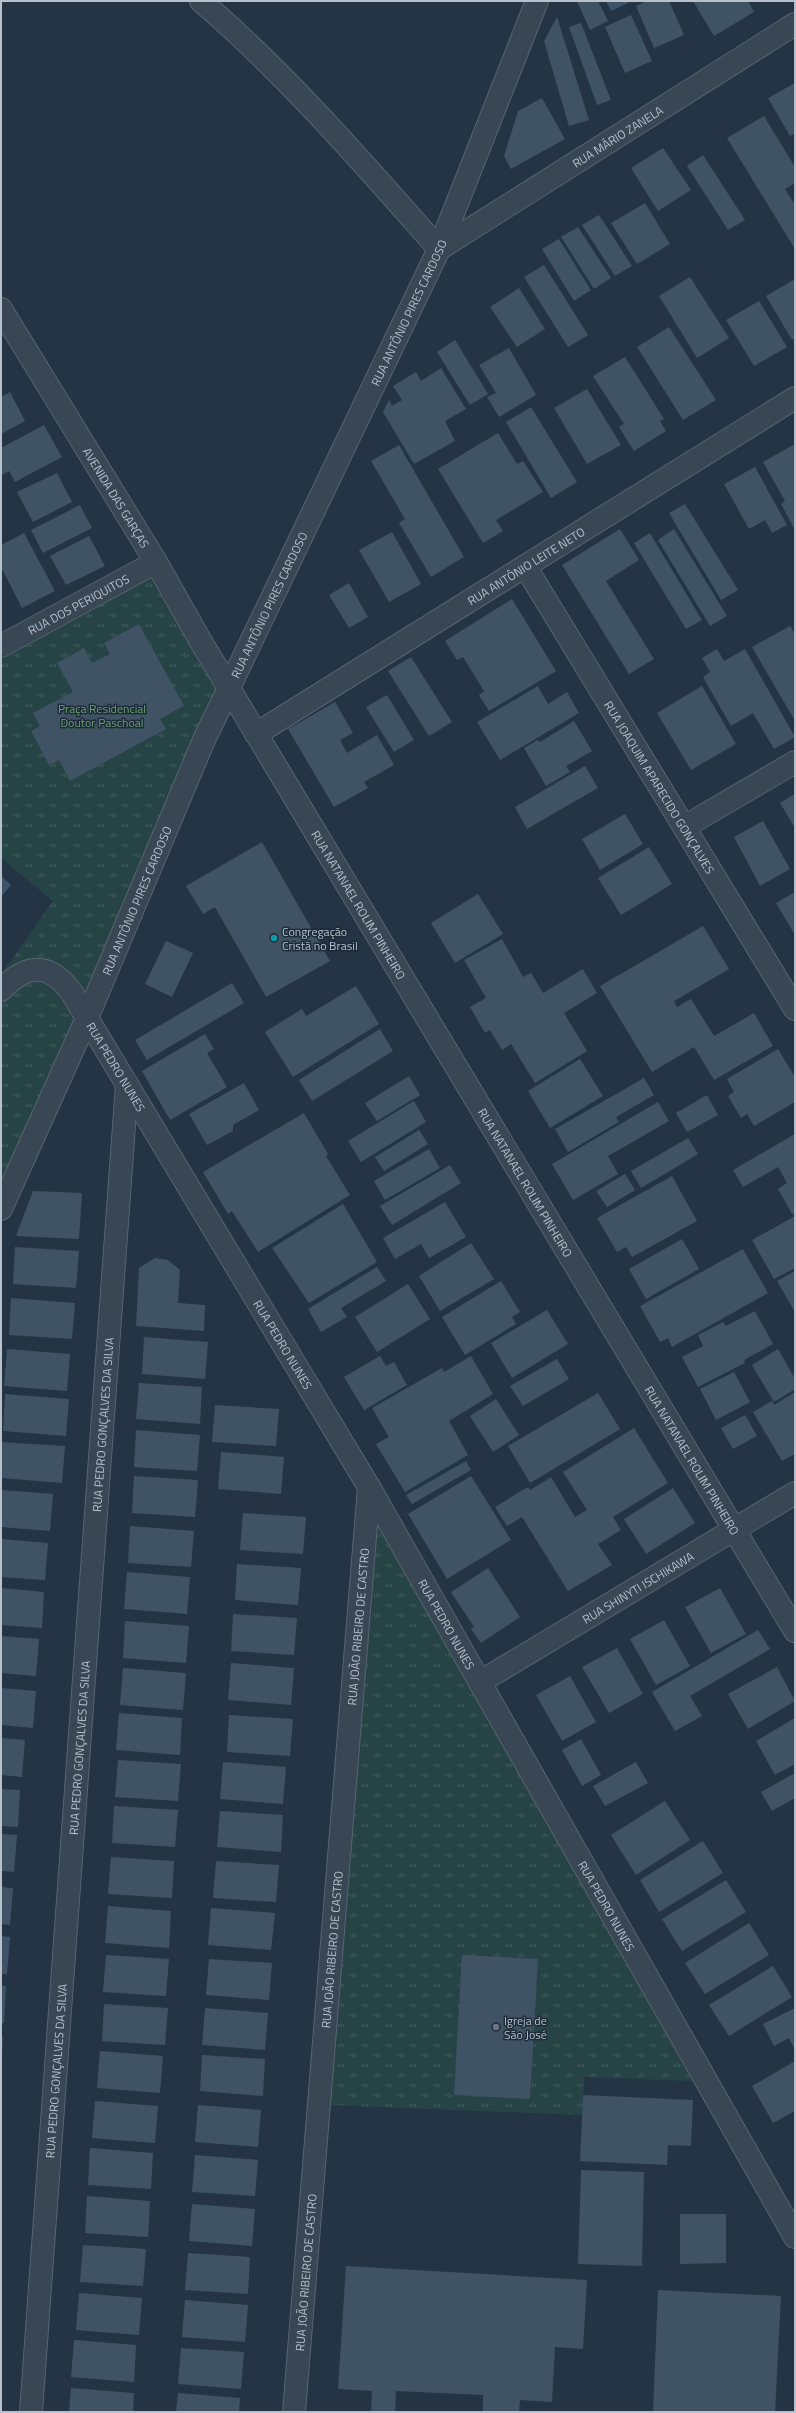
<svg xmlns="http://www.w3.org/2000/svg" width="796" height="2413" viewBox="0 0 796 2413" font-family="'Titillium Web',sans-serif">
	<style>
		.park { fill: url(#park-tufts) }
		.building { fill: #405364 }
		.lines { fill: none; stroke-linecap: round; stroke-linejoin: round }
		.street-casing { stroke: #576471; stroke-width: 24 }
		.street { stroke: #394654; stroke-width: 22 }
		.culture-dot { fill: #0f9aa8; stroke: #1d2b39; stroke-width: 1.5 }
		.worship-dot { fill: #6b7280; stroke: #1d2b39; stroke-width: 1.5 }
		.labels { text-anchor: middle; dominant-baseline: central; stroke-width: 3; stroke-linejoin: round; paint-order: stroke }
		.street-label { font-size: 12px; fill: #b6c1cd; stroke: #1d2b39 }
		.park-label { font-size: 12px; fill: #6ba173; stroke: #1d2b39 }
		.poi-label { font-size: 12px; fill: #b6c1cd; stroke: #1d2b39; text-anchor: start }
	</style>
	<defs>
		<pattern id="park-tufts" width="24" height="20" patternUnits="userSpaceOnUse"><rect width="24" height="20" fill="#264445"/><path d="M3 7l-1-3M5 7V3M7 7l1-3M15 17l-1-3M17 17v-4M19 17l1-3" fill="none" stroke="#435d5f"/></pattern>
	</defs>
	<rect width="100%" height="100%" fill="#243445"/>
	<g class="park">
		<polygon points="154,572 221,691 1,1192 1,975 53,901 1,858 1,656"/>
		<polygon points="374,1514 692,2081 584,2077 582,2115 329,2105"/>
	</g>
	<g class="building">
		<polygon points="577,1 598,1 608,21 590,30"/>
		<polygon points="606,1 632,1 611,11"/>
		<polygon points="647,1 669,1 684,35 654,48 636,6"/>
		<polygon points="693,1 748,1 754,12 714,36"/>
		<polygon points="631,15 652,61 625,73 605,27"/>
		<polygon points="557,17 589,120 569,126 544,41"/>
		<polygon points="581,23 611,100 597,105 569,27"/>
		<polygon points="795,83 795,133 790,136 768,98"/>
		<polygon points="542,98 565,139 511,169 504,156 518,111"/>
		<polygon points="764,116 795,167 795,183 785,189 795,205 795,249 727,138"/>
		<polygon points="663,148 691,190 658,211 631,168"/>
		<polygon points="703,155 745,220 728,230 687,166"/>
		<polygon points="645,203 670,244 637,264 611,223"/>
		<polygon points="599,215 632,266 615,276 582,225"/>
		<polygon points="578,227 611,278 594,289 561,237"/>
		<polygon points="559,239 591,290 574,301 542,249"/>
		<polygon points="544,265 588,335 568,347 524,277"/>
		<polygon points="690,277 729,338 697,358 659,296"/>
		<polygon points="795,279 795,338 792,340 766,296"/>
		<polygon points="519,288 545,329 517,347 490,307"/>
		<polygon points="759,301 787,347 754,366 726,320"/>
		<polygon points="669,327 716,400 683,420 637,347"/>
		<polygon points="455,340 488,394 470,405 437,352"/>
		<polygon points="509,348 536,395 499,417 487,397 496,393 479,365"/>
		<polygon points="625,357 664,419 660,421 666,431 634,451 619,427 624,424 593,376"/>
		<polygon points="441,368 466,409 445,421 455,441 414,464 383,412 389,400 392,406 402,400 393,386 416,372 421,381"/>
		<polygon points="587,389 621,445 587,464 554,408"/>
		<polygon points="10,392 25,421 1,434 1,397"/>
		<polygon points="531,407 577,482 551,498 506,422"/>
		<polygon points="44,425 62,457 15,482 9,471 2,475 1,448"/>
		<polygon points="498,433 517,464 523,461 543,492 496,520 503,531 483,543 438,469"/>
		<polygon points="795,444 795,530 781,504 785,501 763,462"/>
		<polygon points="399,445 464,557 431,577 399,523 405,519 371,461"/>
		<polygon points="755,467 787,525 772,533 765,520 749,529 724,484"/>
		<polygon points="57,473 72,502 33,522 17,492"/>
		<polygon points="685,504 738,590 721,600 669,513"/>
		<polygon points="80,505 92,528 43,553 31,530"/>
		<polygon points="620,529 639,560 606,581 654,659 629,674 562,565"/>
		<polygon points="674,529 727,616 710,626 658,540"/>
		<polygon points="392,532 421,584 389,602 359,550"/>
		<polygon points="24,533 55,591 22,608 1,567 1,545"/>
		<polygon points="650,533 702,620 686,629 634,543"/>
		<polygon points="89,536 105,566 66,585 50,556"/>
		<polygon points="349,583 368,617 349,628 329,595"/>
		<polygon points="512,599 556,671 489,711 479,695 484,691 463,657 457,660 445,641"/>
		<polygon points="139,624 184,706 160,719 166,729 70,781 59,760 49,765 31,731 40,726 33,713 73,692 57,663 84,648 92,663 110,654 104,643"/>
		<polygon points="790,626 795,634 795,721 752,647"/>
		<polygon points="717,649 724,661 745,649 795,737 774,749 753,713 731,726 703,677 710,672 702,658"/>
		<polygon points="411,657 452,722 429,736 388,671"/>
		<polygon points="538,686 548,704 567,692 579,713 500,760 477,722"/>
		<polygon points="702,686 736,744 691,770 657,713"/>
		<polygon points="387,695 414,740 394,752 366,707"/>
		<polygon points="335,702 353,733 340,740 347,753 377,735 394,765 364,782 368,788 334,807 288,729"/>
		<polygon points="574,721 592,751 566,766 570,772 546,786 524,748 538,740 540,742"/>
		<polygon points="585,766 598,788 527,829 515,807"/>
		<polygon points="795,794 795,828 780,803"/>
		<polygon points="625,814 643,844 600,870 582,839"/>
		<polygon points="763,821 790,869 760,886 734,837"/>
		<polygon points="262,842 330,961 266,997 215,907 203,914 186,886"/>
		<polygon points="649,847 672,884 621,915 598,878"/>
		<polygon points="1,876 11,885 1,897"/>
		<polygon points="795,892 795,935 776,903"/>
		<polygon points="478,894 503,934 455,963 431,923"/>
		<polygon points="703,926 729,969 674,1001 677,1007 691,999 714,1036 754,1013 773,1046 714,1080 694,1047 652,1072 600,986"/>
		<polygon points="502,939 523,977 531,973 543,993 583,969 597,993 564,1013 587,1051 535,1083 511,1044 502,1050 490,1030 485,1033 470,1007 486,998 464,960"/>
		<polygon points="166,941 193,953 172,997 145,984"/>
		<polygon points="232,983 244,1003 147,1060 135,1040"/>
		<polygon points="356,986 379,1024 293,1077 265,1032 302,1009 306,1016"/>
		<polygon points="380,1029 393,1051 312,1101 299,1080"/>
		<polygon points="205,1034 214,1049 207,1053 227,1087 170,1120 142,1071"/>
		<polygon points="778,1049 795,1077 795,1102 754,1126 747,1114 741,1118 728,1096 734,1092 727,1079"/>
		<polygon points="580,1059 603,1096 550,1128 528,1091"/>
		<polygon points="409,1076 420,1095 377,1121 365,1103"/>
		<polygon points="644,1078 654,1095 616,1117 619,1122 568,1152 555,1129"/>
		<polygon points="244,1083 259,1110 233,1125 233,1131 207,1145 189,1114"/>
		<polygon points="707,1095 718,1115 687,1132 676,1113"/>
		<polygon points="414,1101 426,1122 361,1162 348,1141"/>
		<polygon points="658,1102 669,1121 608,1156 618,1174 573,1200 552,1164"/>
		<polygon points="304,1113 328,1154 326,1156 350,1195 258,1252 232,1211 228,1214 203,1172"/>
		<polygon points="419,1130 428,1144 384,1171 375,1157"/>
		<polygon points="795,1134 795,1213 792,1214 778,1189 787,1183 778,1167 743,1187 733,1170"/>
		<polygon points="688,1138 698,1154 641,1188 631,1171"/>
		<polygon points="429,1149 440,1168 385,1200 374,1181"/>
		<polygon points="450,1165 461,1183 392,1225 380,1206"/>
		<polygon points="625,1174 635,1190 607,1207 596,1191"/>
		<polygon points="672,1176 697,1221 632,1257 626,1247 617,1252 597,1218"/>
		<polygon points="33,1191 82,1193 79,1239 16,1236"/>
		<polygon points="445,1202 466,1237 429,1258 421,1244 395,1259 383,1238"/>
		<polygon points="343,1204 377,1262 309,1303 272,1248"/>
		<polygon points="795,1216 795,1268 774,1279 752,1240"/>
		<polygon points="682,1239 699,1269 646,1299 629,1269"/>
		<polygon points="471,1243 494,1279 440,1311 419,1276"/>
		<polygon points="15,1247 79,1251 76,1288 13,1284"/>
		<polygon points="743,1249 768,1293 672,1347 668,1338 660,1342 640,1306"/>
		<polygon points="155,1258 168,1260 180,1270 178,1303 205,1305 204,1331 136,1326 139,1268"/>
		<polygon points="377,1267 386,1281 341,1308 347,1317 321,1332 308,1309"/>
		<polygon points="795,1271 795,1312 777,1281"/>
		<polygon points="501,1281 520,1312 512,1317 516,1324 465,1355 442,1317"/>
		<polygon points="408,1284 430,1319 377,1352 355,1317"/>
		<polygon points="11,1298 75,1303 72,1339 9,1335"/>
		<polygon points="547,1310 568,1344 512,1378 491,1343"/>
		<polygon points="755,1311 773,1344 744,1360 745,1363 698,1387 682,1357 703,1346 698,1335 723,1322 726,1326"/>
		<polygon points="144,1337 208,1342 205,1379 142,1374"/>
		<polygon points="7,1349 70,1354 67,1391 4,1386"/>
		<polygon points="778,1349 795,1379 795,1389 774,1402 752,1365"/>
		<polygon points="380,1356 386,1366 394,1362 407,1385 364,1410 344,1377"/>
		<polygon points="471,1356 493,1394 449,1421 468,1455 405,1492 376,1444 389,1437 372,1408 442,1368 444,1372"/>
		<polygon points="557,1359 569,1379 523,1406 510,1386"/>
		<polygon points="734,1372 750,1402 716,1420 700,1389"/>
		<polygon points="139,1383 202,1387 200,1424 136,1419"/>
		<polygon points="795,1392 795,1454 782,1461 753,1412 772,1401 774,1405"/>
		<polygon points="598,1393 620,1429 530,1483 508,1446"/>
		<polygon points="5,1394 69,1399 66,1436 3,1431"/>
		<polygon points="496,1399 519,1435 493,1452 470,1416"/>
		<polygon points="215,1405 279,1409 276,1446 212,1442"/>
		<polygon points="745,1415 757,1436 733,1449 721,1428"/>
		<polygon points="634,1428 668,1483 613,1517 621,1530 598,1544 612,1565 568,1591 522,1517 507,1526 495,1507 528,1487 530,1490 551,1477 575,1517 587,1510 563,1472"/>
		<polygon points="136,1430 200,1435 197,1471 134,1467"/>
		<polygon points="1,1442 65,1446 62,1483 1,1478"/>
		<polygon points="221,1452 284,1457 281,1494 218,1489"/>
		<polygon points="466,1461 471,1470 412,1504 406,1495"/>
		<polygon points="134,1476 198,1480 195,1517 132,1513"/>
		<polygon points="471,1476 511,1540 447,1579 408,1514"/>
		<polygon points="673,1488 695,1523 646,1554 624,1519"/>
		<polygon points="1,1490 53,1494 50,1531 1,1527"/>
		<polygon points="243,1513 306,1517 303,1554 240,1550"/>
		<polygon points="130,1526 194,1531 191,1567 128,1563"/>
		<polygon points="1,1539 48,1543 45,1580 1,1577"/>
		<polygon points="237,1564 301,1568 298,1605 235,1600"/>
		<polygon points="488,1568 520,1617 481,1643 471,1629 474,1627 451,1592"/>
		<polygon points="127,1572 190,1577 187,1614 124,1609"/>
		<polygon points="1,1588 44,1592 42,1628 1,1625"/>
		<polygon points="720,1588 746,1634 711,1653 685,1607"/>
		<polygon points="233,1614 297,1618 294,1655 231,1651"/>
		<polygon points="664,1620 690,1666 656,1685 630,1639"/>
		<polygon points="125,1621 189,1626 186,1663 123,1658"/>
		<polygon points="758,1630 770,1649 690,1696 702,1716 675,1731 652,1692"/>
		<polygon points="1,1636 39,1639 36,1676 1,1673"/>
		<polygon points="617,1648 643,1694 609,1713 582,1667"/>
		<polygon points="231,1663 294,1668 291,1705 228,1700"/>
		<polygon points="777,1667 795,1701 748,1729 728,1694"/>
		<polygon points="123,1668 186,1673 183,1710 120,1705"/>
		<polygon points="570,1676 596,1722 562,1741 536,1695"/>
		<polygon points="1,1688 36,1691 33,1728 1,1725"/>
		<polygon points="119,1713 182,1718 180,1755 116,1750"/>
		<polygon points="229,1715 293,1719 290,1756 227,1752"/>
		<polygon points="795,1718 795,1764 775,1775 756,1741"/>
		<polygon points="1,1738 25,1740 22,1777 1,1775"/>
		<polygon points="581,1739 601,1775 582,1786 562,1750"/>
		<polygon points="118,1760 181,1764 178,1801 115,1797"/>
		<polygon points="223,1762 286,1767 283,1804 220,1799"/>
		<polygon points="636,1762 648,1783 605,1806 593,1786"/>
		<polygon points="795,1773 795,1798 772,1811 761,1792"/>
		<polygon points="1,1789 20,1790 18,1827 1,1826"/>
		<polygon points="665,1801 690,1840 636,1875 611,1835"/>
		<polygon points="114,1806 178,1810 175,1847 112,1843"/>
		<polygon points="220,1811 283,1815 281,1852 217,1847"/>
		<polygon points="1,1834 17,1835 14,1872 1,1871"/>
		<polygon points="703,1841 723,1873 659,1912 640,1880"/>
		<polygon points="111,1857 174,1861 172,1898 108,1894"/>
		<polygon points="216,1861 279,1865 276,1902 213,1898"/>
		<polygon points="726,1880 746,1912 682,1951 662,1919"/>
		<polygon points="1,1887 13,1888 10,1925 1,1924"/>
		<polygon points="108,1906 171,1911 169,1948 105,1943"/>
		<polygon points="211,1908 275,1913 271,1950 208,1945"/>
		<polygon points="749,1923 769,1955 705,1994 685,1963"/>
		<polygon points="1,1936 10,1937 7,1974 1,1974"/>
		<polygon points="106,1955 169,1959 166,1996 103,1992"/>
		<polygon points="462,1955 538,1959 530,2099 454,2095"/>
		<polygon points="209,1959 272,1963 269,2000 206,1995"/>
		<polygon points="773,1966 792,1997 729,2036 709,2005"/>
		<polygon points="1,1986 6,1986 4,2023 1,2023"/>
		<polygon points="104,2004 168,2008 165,2045 102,2041"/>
		<polygon points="205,2008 268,2013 265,2050 202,2045"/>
		<polygon points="795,2008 795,2050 789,2038 774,2046 763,2024"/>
		<polygon points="1,2037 3,2037 2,2053 1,2053"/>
		<polygon points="100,2051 163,2056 160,2093 97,2088"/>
		<polygon points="202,2055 265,2059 263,2096 200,2091"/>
		<polygon points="795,2061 795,2111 773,2123 752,2086"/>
		<polygon points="583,2095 693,2100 691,2146 668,2145 667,2165 580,2161"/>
		<polygon points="95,2101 158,2106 155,2143 92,2138"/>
		<polygon points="198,2105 261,2110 258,2147 195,2142"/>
		<polygon points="90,2148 153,2153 151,2189 88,2185"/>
		<polygon points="195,2155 258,2160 255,2196 192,2192"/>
		<polygon points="581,2170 644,2172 642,2266 578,2264"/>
		<polygon points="87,2196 150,2201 148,2237 85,2233"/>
		<polygon points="192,2204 255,2209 252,2246 189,2241"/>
		<polygon points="680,2214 726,2214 726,2263 680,2264"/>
		<polygon points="83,2245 146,2249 143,2286 80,2282"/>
		<polygon points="188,2253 250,2257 248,2294 185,2290"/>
		<polygon points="346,2266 587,2280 583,2349 555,2347 552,2402 520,2400 519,2412 483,2412 483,2395 396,2391 395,2412 371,2412 372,2391 338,2389"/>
		<polygon points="658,2290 781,2296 775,2412 653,2412"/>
		<polygon points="79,2293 142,2298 139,2335 76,2330"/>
		<polygon points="185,2300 248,2305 245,2342 182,2337"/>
		<polygon points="74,2340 136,2345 134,2382 71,2377"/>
		<polygon points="181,2348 244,2352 241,2389 178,2384"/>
		<polygon points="71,2388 134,2393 133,2412 69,2412"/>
		<polygon points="178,2393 240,2398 239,2412 176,2412"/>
	</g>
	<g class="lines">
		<defs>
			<g id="street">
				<path id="s1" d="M201,1C288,76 363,163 439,249L795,24"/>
				<path id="s2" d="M1,309L156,562L200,640L795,1631"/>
				<path id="s3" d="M525,566L795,1009"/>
				<path id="s4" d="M1,646L156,562"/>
				<path id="s5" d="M256,734L795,398"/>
				<polyline points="686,826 795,762"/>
				<path id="s6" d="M1,990C26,964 49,961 72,993L369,1487L795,2237"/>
				<path id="s7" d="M1,1209L87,1018L204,740L439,249L537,1"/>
				<path id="s8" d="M480,1682L795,1493"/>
				<path id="s9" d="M31,2412L127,1084"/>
				<path id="s10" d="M294,2412L369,1487"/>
			</g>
		</defs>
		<use href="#street" class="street-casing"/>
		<use href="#street" class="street"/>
	</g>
	<circle class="culture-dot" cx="274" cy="938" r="4"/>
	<circle class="worship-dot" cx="496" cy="2027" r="4"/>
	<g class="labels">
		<g class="street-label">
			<text stroke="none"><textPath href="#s1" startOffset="555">RUA MÁRIO ZANELA</textPath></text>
			<text stroke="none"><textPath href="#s7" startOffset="985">RUA ANTÔNIO PIRES CARDOSO</textPath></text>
			<text stroke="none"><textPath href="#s2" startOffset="221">AVENIDA DAS GARÇAS</textPath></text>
			<text stroke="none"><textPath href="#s5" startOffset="318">RUA ANTÔNIO LEITE NETO</textPath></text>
			<text stroke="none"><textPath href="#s4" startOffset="88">RUA DOS PERIQUITOS</textPath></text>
			<text stroke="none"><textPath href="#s7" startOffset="661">RUA ANTÔNIO PIRES CARDOSO</textPath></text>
			<text stroke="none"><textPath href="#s3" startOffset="259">RUA JOAQUIM APARECIDO GONÇALVES</textPath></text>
			<text stroke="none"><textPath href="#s7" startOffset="337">RUA ANTÔNIO PIRES CARDOSO</textPath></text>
			<text stroke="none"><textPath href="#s2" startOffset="695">RUA NATANAEL ROLIM PINHEIRO</textPath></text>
			<text stroke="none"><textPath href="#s6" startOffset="172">RUA PEDRO NUNES</textPath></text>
			<text stroke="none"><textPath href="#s2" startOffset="1019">RUA NATANAEL ROLIM PINHEIRO</textPath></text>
			<text stroke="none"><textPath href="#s6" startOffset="496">RUA PEDRO NUNES</textPath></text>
			<text stroke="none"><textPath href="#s9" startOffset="990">RUA PEDRO GONÇALVES DA SILVA</textPath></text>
			<text stroke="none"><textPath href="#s2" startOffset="1343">RUA NATANAEL ROLIM PINHEIRO</textPath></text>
			<text stroke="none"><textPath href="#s8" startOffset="184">RUA SHINYTI ISCHIKAWA</textPath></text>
			<text stroke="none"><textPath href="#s6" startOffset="820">RUA PEDRO NUNES</textPath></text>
			<text stroke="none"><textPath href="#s10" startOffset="788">RUA JOÃO RIBEIRO DE CASTRO</textPath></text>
			<text stroke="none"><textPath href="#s9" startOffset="666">RUA PEDRO GONÇALVES DA SILVA</textPath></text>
			<text stroke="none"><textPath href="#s6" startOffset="1144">RUA PEDRO NUNES</textPath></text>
			<text stroke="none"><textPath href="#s10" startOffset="464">RUA JOÃO RIBEIRO DE CASTRO</textPath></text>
			<text stroke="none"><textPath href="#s9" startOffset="342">RUA PEDRO GONÇALVES DA SILVA</textPath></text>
			<text stroke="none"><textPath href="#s10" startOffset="140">RUA JOÃO RIBEIRO DE CASTRO</textPath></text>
		</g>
		<g class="park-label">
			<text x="102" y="708">Praça Residencial<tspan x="102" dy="14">Doutor Paschoal</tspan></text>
		</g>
		<g class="poi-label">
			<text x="282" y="931">Congregação<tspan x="282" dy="14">Cristã no Brasil</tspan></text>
			<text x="504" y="2020">Igreja de<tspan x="504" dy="14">São José</tspan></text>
		</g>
	</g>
	<rect width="796" height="2413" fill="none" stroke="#b6c1cd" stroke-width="4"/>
</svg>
